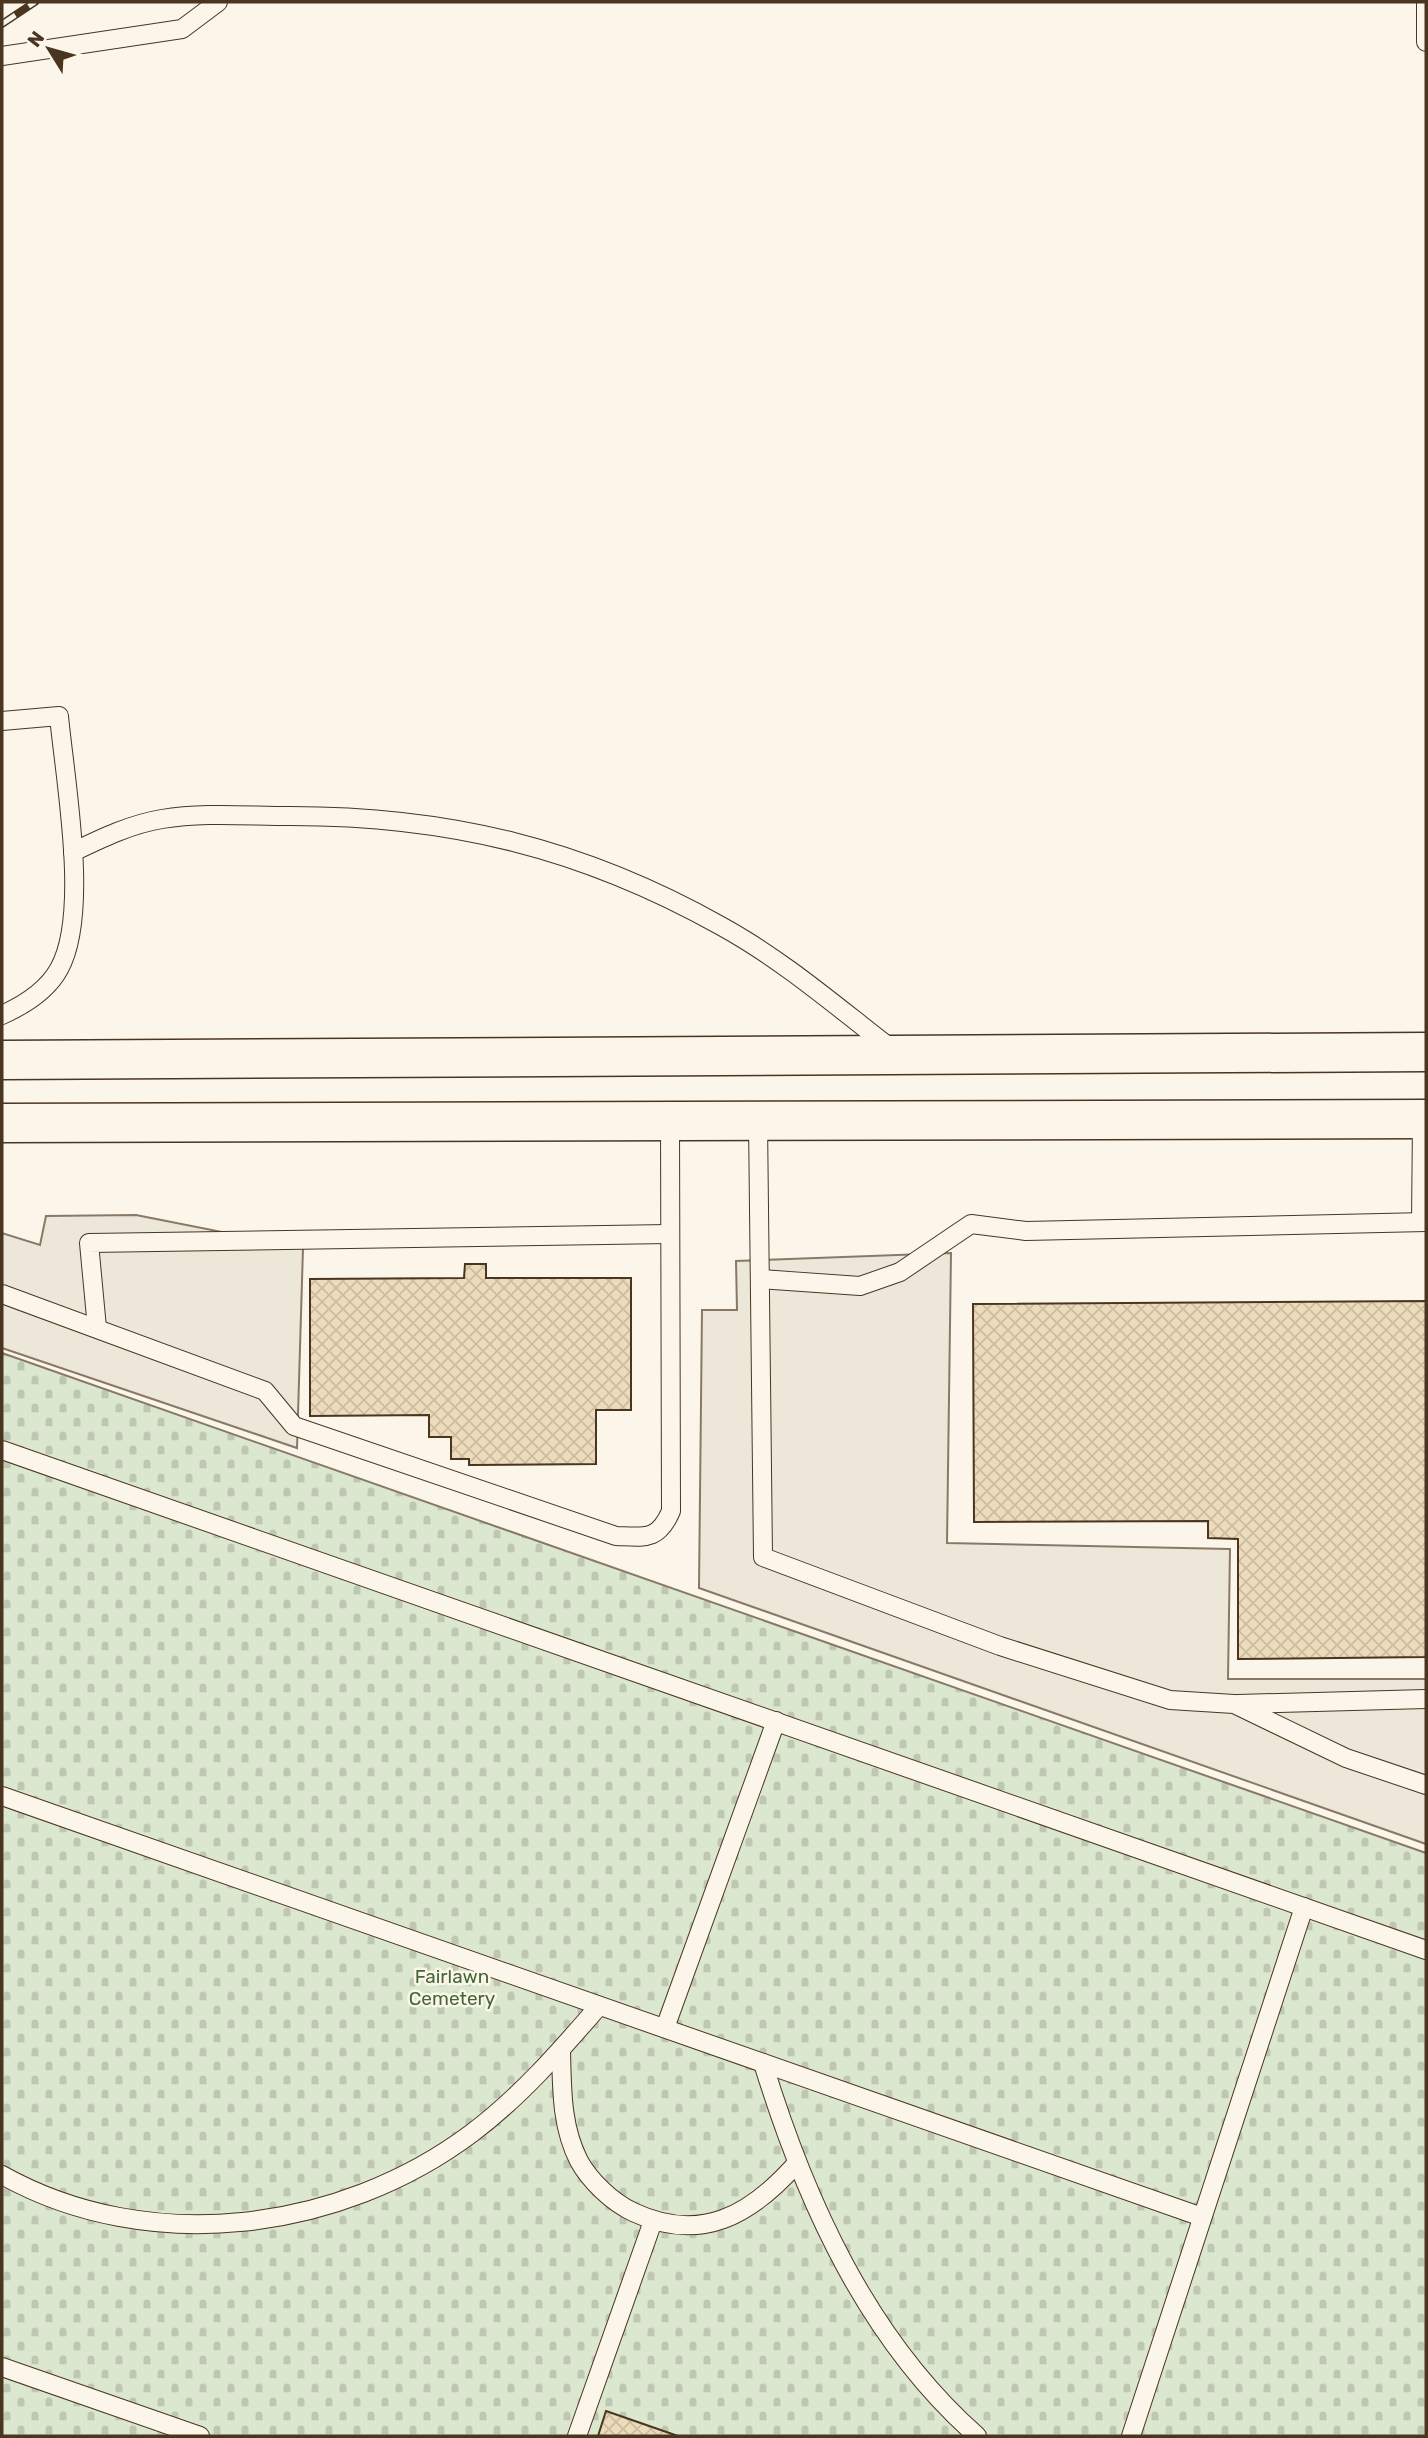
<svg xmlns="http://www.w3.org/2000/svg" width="1428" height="2438" viewBox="0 0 1428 2438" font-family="Rubik,sans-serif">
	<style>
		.cemetery { fill: url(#cemetery-stones); stroke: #887966; stroke-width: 2 }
		.parking { fill: #ede7d9; stroke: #887966; stroke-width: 2 }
		.building { fill: url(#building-cross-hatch); stroke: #4a3520; stroke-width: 2 }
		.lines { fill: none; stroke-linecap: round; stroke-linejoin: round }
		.lane-casing { stroke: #4a3520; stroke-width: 20 }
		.highway-casing { stroke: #4a3520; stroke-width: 41 }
		.lane { stroke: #fbf6e9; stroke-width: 18 }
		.highway { stroke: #fbf6e9; stroke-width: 38 }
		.rail-casing { stroke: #4a3520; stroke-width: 8 }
		.rail { stroke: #fbf6e9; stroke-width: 5; stroke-dasharray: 16; stroke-linecap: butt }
		.labels { text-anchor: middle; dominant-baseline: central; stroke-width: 5; stroke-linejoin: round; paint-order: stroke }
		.park-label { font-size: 19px; fill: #436837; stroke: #fbf6e9 }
	</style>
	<defs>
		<pattern id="cemetery-stones" width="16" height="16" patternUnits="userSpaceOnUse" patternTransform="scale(1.75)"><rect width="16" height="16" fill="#dce7d0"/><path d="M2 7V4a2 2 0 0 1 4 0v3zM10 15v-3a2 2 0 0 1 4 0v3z" fill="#bec7b2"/></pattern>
		<pattern id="building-cross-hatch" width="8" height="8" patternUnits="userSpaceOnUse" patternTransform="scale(1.75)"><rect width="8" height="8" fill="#ecdcbc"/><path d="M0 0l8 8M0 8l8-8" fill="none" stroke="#ccbda1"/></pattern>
	</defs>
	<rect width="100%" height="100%" fill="#fbf6e9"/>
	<polygon class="cemetery" points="2,1353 1426,1853 1426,2436 2,2436"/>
	<g class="parking">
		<polygon points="136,1215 303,1248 297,1448 2,1348 2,1233 40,1245 46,1216"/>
		<polygon points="951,1253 947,1543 1230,1549 1228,1679 1426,1679 1426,1844 699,1588 702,1310 737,1310 736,1261"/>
	</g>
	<g class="building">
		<polygon points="465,1264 486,1264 486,1278 631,1278 631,1410 596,1410 596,1464 469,1465 469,1459 451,1459 451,1437 429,1437 429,1415 310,1416 310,1279 464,1278"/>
		<polygon points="1426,1301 1426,1657 1238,1659 1238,1539 1208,1538 1208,1521 974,1522 973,1304"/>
		<polygon points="606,2411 678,2436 598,2436"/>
	</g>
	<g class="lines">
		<defs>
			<g id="lane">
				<polyline points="1426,2 1426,42"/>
				<polyline points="2,56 182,29 218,2"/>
				<path d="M2,721L59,716C65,781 90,914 59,969C47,991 24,1005 2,1015"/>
				<path d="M73,852C102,838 131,824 162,819C203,812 248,816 290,816C448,816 582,848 721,926C783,960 837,1007 893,1050"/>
				<polyline points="758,1121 763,1557 1000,1646 1170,1700 1234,1704 1346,1758 1426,1785"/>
				<polyline points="1421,1222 1422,1119"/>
				<polyline points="760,1279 860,1286 900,1272 971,1224 1026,1231 1426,1222"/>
				<path d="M2,1294L265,1391L294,1426L616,1536C645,1537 658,1541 671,1511L670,1121"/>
				<polyline points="97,1328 89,1243 669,1234"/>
				<polyline points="2,1450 1426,1950"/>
				<polyline points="1238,1704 1426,1699"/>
				<polyline points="2,1796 1202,2217"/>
				<polyline points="665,2028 776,1721"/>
				<path d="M561,2050C562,2088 561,2126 579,2161C590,2181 612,2202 633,2212C701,2244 751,2215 797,2163"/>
				<path d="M763,2063C805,2200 867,2339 977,2436"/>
				<path d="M2,2175C149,2257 340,2232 472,2133C520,2097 560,2051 599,2006"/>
				<polyline points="2,2367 200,2436"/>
				<polyline points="577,2436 653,2221"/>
				<polyline points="1131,2436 1304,1907"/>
			</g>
			<g id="highway">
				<polyline points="2,1060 1426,1052"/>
				<polyline points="2,1123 1426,1119"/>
			</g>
		</defs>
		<use href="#lane" class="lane-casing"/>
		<use href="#highway" class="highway-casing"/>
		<use href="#lane" class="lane"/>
		<use href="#highway" class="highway"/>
		<defs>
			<polyline id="rail" points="2,24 35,2"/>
		</defs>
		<use href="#rail" class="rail-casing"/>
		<use href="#rail" class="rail"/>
	</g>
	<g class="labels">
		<g class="park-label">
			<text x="452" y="1976">Fairlawn<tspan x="452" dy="22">Cemetery</tspan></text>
		</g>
	</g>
	<rect width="1428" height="2438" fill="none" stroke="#4a3520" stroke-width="7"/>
	<g transform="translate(49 49) rotate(307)" stroke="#fbf6e9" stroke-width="5" paint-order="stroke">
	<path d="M0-5L12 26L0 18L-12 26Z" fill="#4a3520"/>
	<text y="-10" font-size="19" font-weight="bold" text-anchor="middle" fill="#4a3520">N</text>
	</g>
</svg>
